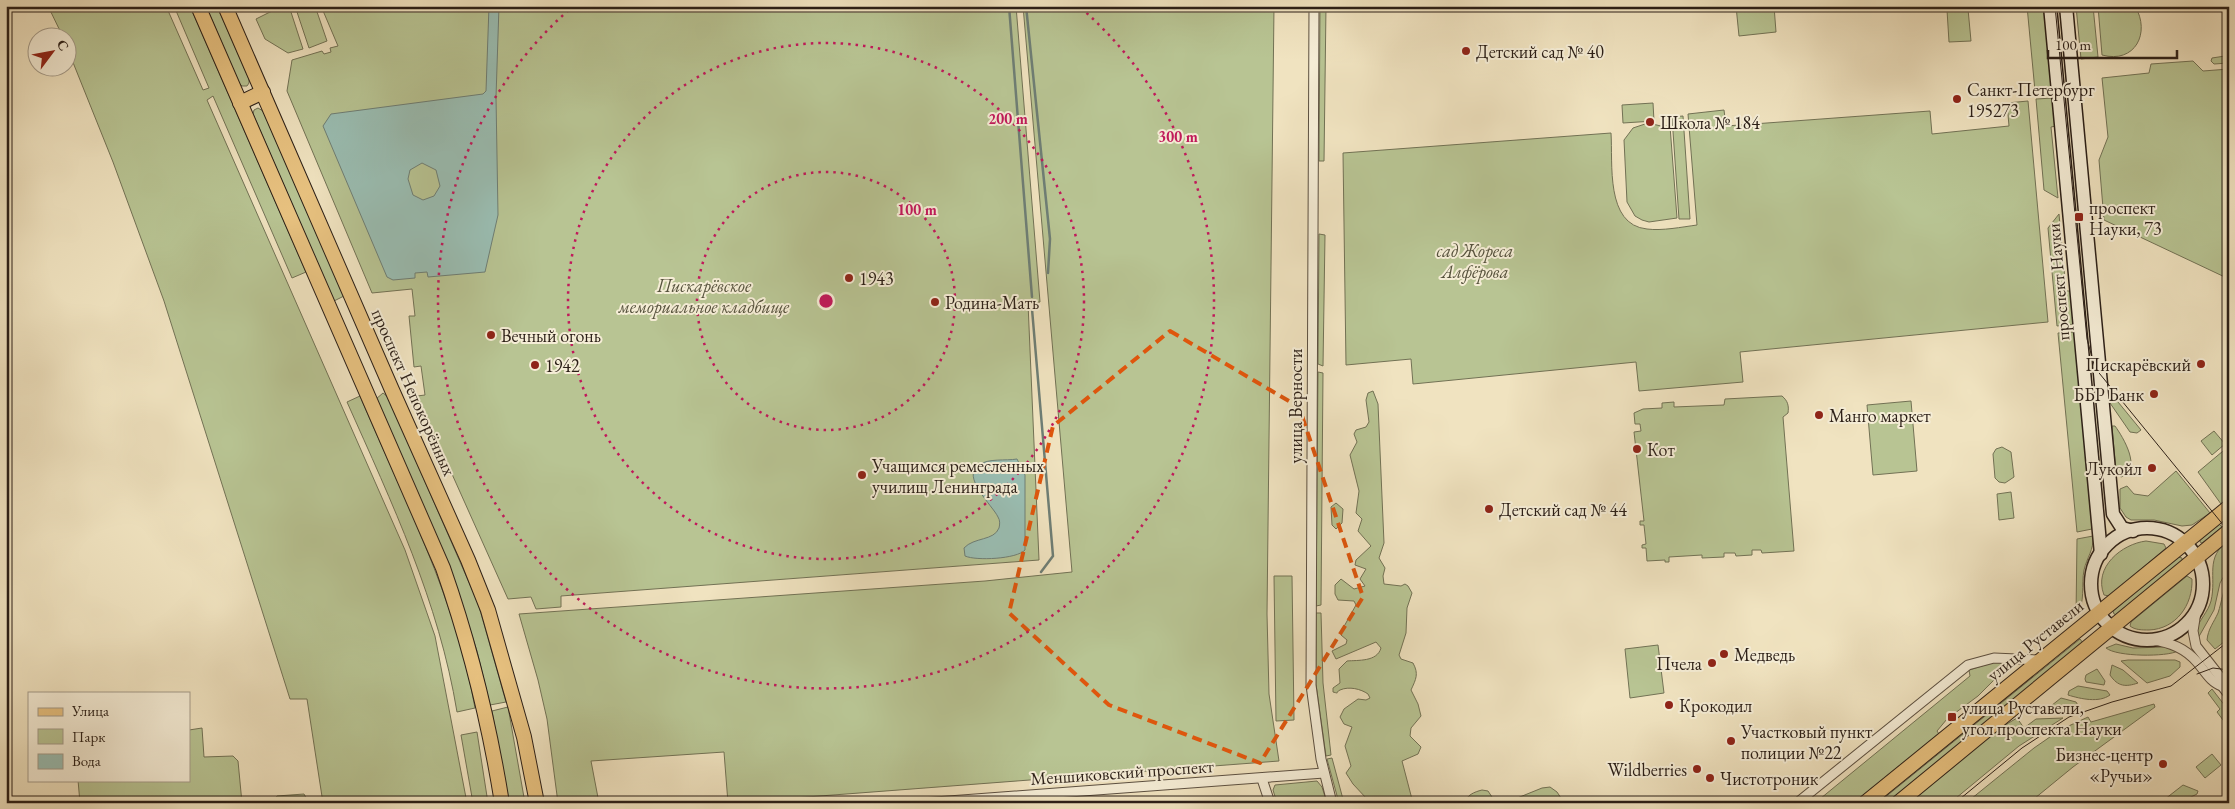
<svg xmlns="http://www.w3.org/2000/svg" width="2235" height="809" viewBox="0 0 2235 809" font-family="'EB Garamond',serif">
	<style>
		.green { fill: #b8c493; stroke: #727255 }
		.water { fill: #9abeb3; stroke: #6e7e75; fill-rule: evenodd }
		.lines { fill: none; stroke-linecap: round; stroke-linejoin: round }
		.stream { stroke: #6e7e75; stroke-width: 2.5 }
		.street-casing { stroke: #5c5041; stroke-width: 11 }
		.secondary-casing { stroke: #2b1f17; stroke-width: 15 }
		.primary-casing { stroke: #2b1f17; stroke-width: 16 }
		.street { stroke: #f5edd6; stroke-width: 9 }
		.secondary { stroke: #f5edd6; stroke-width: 12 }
		.primary { stroke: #e8c280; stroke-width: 14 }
		.tram { stroke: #2b1f17; stroke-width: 1 }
		.marked { fill: none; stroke: #df560d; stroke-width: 4; stroke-dasharray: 10 6; stroke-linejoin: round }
		.ring { fill: none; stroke: #c2185b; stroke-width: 2.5; stroke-dasharray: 2.5 5 }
		.poi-dot { fill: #8f2418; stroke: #f5edd6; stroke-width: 2 }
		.labels { text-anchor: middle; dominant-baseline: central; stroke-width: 4; stroke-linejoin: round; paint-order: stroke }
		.poi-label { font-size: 18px; fill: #2b1f17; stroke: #f5edd6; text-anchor: start }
		.park-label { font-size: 18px; font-style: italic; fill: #55513c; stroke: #f5edd6 }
		.street-label { font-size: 18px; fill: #2b1f17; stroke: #f5edd6 }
		.centre { fill: #c2185b; stroke: #f5edd6; stroke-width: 2.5 }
		.ring-label { font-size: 15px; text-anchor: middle; font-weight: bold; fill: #c2185b; stroke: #f5edd6; stroke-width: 4; stroke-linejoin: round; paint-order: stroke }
	</style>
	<rect width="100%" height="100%" fill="#f0e3c0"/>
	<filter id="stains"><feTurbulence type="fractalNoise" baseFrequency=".004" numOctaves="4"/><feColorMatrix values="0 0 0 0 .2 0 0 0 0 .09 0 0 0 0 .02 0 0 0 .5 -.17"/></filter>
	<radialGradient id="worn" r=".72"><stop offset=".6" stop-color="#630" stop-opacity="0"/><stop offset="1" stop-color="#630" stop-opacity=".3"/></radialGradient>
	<g class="green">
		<polygon points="48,6 166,6 203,90 209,88 174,6 190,6 306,272 292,278 213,96 207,100 405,550 435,636 467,803 323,803 307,699 290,699 164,301 113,162 68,50 68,38 63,37"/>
		<polygon points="206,6 217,6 249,79 249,83 247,86 242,86 239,83"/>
		<polygon points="282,6 289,6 303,49 288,53 265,39 256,19"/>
		<polygon points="295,6 315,6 327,41 309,48"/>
		<polygon points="321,6 1016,6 1040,302 1028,303 1039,560 561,596 561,607 536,609 531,597 508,599 417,396 425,395 421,366 414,367 409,316 415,316 412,289 372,293 287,91 292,60 322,51 324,54 331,52 330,48 338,46"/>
		<polygon points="1023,6 1274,6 1267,614 1269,694 1279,761 728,803 724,752 591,761 599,803 558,803 547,719 538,680 519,614 985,581 1072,572"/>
		<polygon points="1320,6 1326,6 1324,161 1319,161"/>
		<polygon points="1736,6 1774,6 1776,32 1739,36"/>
		<polygon points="2027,6 2045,6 2053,90 2035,91"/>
		<polygon points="2076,6 2093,6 2098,57 2081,59"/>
		<path d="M2098,6H2135C2151,33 2135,64 2102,55Z"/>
		<polygon points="1968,9 1971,41 1949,42 1947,10"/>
		<polygon points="2229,52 2229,63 2214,64 2211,61 2212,58 2225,56"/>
		<polygon points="2193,61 2203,71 2229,69 2229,279 2104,220 2099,160 2108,137 2102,78 2149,73 2151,64"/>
		<polygon points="2053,98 2056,126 2051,127 2058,198 2044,190 2036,99"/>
		<path d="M2028,101L2048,322L1740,352L1743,382L1639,391L1636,362L1413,384L1411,359L1346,365L1343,153L1611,133C1613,163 1605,225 1647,229C1662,231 1682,227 1697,225L1688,114L1724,110L1726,126L1930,111L1932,134L2009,126L2007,103Z"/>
		<polygon points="1653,103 1654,121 1623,123 1622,105"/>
		<polygon points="258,108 263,111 344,296 334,301 253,114 254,110"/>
		<polygon points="1683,116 1690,219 1679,219 1672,117"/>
		<polygon points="1648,123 1661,126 1670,126 1677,218 1649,222 1642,220 1635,216 1627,202 1624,140 1633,128"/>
		<polygon points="2059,214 2066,291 2071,291 2074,324 2057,326 2048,228"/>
		<polygon points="1319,234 1325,235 1323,366 1318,364"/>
		<polygon points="2075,332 2092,529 2077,532 2058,333"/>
		<polygon points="1318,372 1323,373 1321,605 1316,606"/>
		<path d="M1373,391L1378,404L1384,543L1379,558L1385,568L1383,576L1384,584L1401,586L1405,584L1408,586L1412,593L1407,608L1406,633L1399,655L1401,659L1413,663C1419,674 1416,679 1411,690L1418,704L1421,716L1411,728L1410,736L1421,747L1418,754L1402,761L1413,803H1368L1367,799L1353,784L1346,773L1351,766L1345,746L1352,727L1344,724L1340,717L1344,709L1358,699L1366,700L1370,698L1368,694C1361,689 1349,686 1340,690C1334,693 1341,694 1333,692V688L1340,683L1339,669L1347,661C1358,660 1377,662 1381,648L1376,642L1336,659L1332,651L1346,644L1347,640L1341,635L1342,630L1356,605L1354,601L1338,600L1335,594V585L1341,579L1354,589L1365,586L1360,579L1366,569L1355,565L1356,560L1371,546L1358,531L1362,519L1356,513L1359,491L1350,455L1357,442L1354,434L1356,430L1366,427L1369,422L1366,400L1368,393Z"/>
		<polygon points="2109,391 2141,430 2137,433 2130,432 2110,403"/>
		<polygon points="383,393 388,397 478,603 506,702 490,705 477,651 450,568 376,399"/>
		<path d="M360,396C403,497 456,599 475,708L457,712C439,602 392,503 347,402Z"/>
		<path d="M1782,396C1788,401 1789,406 1788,413L1783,417L1794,551L1762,553L1761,550H1752V555L1736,556L1735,553H1724V557L1702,558V555L1669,557V562H1665V560L1647,561L1646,548H1642V545L1646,544L1644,525H1640V521H1644L1634,432L1641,431L1640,424H1635L1634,413L1643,409L1662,408V403L1674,402V407L1724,405L1725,399Z"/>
		<polygon points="1911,401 1917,471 1873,475 1867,405"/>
		<path d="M2112,426H2115C2123,437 2143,470 2121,477L2116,473Z"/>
		<polygon points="2214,431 2225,444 2212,455 2201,441"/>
		<polygon points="2229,446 2229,498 2221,504 2198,472"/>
		<polygon points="2002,447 2011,452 2014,477 2005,483 1999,482 1995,478 1993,454 1996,449"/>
		<polygon points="2176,471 2210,513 2192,525 2182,526 2154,520 2131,520 2126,517 2120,508 2120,489 2127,486 2134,494 2148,496"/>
		<polygon points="2011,492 2014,518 1999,520 1997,494"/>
		<polygon points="1336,503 1343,509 1342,523 1336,529 1332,525 1331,507"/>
		<polygon points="2219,524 2222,527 2202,543 2200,542 2200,540"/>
		<path d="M2093,536C2094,550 2087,557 2084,570C2081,585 2086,603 2076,616L2077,539Z"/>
		<path d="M2229,540V567L2220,583L2214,610L2197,640C2197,637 2196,632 2197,629C2199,620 2208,612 2211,601C2217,576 2204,558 2229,540Z"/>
		<path d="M2146,541L2164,544L2166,548L2109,596L2104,595C2093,567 2122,544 2146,541Z"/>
		<polygon points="2178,557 2182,558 2182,562 2117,615 2114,614 2113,611"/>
		<polygon points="1274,576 1292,576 1294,720 1276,721"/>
		<path d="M2187,576L2192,579C2193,605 2176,629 2149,630C2142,630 2135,630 2130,626L2131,622Z"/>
		<path d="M2229,577V638L2215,649L2207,640C2208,629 2214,622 2218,613C2222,601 2223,589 2229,577Z"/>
		<polygon points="1316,613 1321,613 1323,683 1331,755 1326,756 1316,684"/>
		<polygon points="2080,639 2083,643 1887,803 1878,803"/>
		<path d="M2116,644L2133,648L2164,647L2178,651C2167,657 2117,657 2106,648Z"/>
		<polygon points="1658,645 1664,693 1630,698 1625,649"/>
		<polygon points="2128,660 2175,660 2180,662 2180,667 2170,676 2147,683 2121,661"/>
		<polygon points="1995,662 2003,663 2004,670 1978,696 1947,719 1937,731 1939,734 1855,803 1815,803 1970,676 1969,670"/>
		<path d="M2112,665L2123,670L2138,683C2126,687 2118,687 2110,675Z"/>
		<polygon points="2097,669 2105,681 2104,685 2086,682 2085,679 2086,675"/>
		<path d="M2078,686L2107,691L2110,695C2099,703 2081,699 2068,695L2069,691Z"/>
		<polygon points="2212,689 2229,711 2229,728 2217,712 2220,709 2208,693"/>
		<polygon points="2061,698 2076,702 2079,707 2063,712 2042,713"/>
		<polygon points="2154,704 2155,707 2073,767 2029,803 1966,803 2034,748 2060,730 2088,717 2091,722"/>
		<polygon points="508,707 525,803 508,803 492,711"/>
		<polygon points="2017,718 2024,728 2036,719 2063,718 2019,746 1950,803 1908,803 2000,728"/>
		<polygon points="202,728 204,757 233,756 238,761 242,803 80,803 78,780 189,780 189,730"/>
		<polygon points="477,732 488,803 473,803 461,735"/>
		<polygon points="2212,754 2221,765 2205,778 2196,767"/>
		<polygon points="1332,758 1344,803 1339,803 1327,759"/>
		<polygon points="1317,781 1322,787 1327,803 1323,803 1322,800 1314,803 1277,803 1273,790 1275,785"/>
		<polygon points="2183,785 2198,791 2197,794 2179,803 2160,803"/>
		<polygon points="1550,787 1557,792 1561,798 1559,803 1505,803 1542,788"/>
		<path d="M1482,790L1488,791L1496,803H1464C1467,795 1474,792 1482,790Z"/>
		<polygon points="304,794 309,803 272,803 277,796"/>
		<polygon points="713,798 713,803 639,803"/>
	</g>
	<g class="water">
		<path d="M489,6H499L496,97L498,215L485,272L428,277L427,272L415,273V278L393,280L387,277L323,126L331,114L483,94L486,91ZM422,163L436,170L440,186L434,196L423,200L413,195L408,179L410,170Z"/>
		<path d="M1017,459L1025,475V550C1017,559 976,561 965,556L964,548C974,537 994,541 999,528C1000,524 1000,520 998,517C993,506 960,476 979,465C988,458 1006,461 1017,459Z"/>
	</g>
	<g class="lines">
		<g class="stream">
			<polyline points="1009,6 1032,297"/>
			<polyline points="1026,6 1050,239 1048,273"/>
			<polyline points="1032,309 1053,556 1041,572"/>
		</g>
		<defs>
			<g id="street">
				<polyline points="1314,6 1311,685 1321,759 1332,803"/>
				<polyline points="2196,612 2193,631 2196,646 2221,678 2222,686 2229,695"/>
				<path d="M2152,640C2170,642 2185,648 2197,662C2205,671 2210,682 2222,686"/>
				<polyline points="1262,779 1270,803"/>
				<polyline points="922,803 1324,773"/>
				<polyline points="1797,803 1968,665 1994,658 2039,660"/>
			</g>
			<g id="secondary">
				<polyline points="2050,6 2101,554"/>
				<polyline points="2066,6 2113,514 2122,528 2133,531"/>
				<circle cx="2147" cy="584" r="56"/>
			</g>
			<g id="primary">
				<path d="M198,6L443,568C470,645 489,722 502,803"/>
				<polyline points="225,6 392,390 468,560 488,610 524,737 537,803"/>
				<polyline points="240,103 263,92"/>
				<polyline points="1865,803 2229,507"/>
				<polyline points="1898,803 2229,531"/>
			</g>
		</defs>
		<use href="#street" class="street-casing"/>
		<use href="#secondary" class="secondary-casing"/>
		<use href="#primary" class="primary-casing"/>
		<use href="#street" class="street"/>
		<use href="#secondary" class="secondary"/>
		<use href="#primary" class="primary"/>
		<g class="tram">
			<polyline points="2055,6 2087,339 2095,368 2229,532"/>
			<polyline points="2197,674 2213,668 2229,670"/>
			<polyline points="1955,803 2022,748 2069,717 2112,702 2171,686 2229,641"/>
		</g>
	</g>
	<path class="marked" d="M1170,331L1299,407L1363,597L1260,763L1109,705L1009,613L1053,426Z"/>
	<g class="ring">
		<circle cx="826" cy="301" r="129"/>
		<circle cx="826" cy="301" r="258"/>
		<path d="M1081 8A388 388 0 1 1 571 8"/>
	</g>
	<g class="poi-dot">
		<circle cx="1466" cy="51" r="5"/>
		<circle cx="1957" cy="99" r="5"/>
		<circle cx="1650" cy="122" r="5"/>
		<rect x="2074" y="212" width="10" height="10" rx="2.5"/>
		<circle cx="849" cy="278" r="5"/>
		<circle cx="935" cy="302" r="5"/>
		<circle cx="491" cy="335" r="5"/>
		<circle cx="2201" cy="364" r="5"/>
		<circle cx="535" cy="365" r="5"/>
		<circle cx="2154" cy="394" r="5"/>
		<circle cx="1819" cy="415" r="5"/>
		<circle cx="1637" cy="449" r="5"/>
		<circle cx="2152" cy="468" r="5"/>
		<circle cx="862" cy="475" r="5"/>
		<circle cx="1489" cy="509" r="5"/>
		<circle cx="1724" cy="654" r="5"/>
		<circle cx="1712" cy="663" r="5"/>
		<circle cx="1669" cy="705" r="5"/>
		<rect x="1947" y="712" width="10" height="10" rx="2.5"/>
		<circle cx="1731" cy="741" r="5"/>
		<circle cx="2163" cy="764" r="5"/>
		<circle cx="1697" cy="769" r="5"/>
		<circle cx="1710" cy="778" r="5"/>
	</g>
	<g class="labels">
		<g class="poi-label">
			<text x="1476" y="51">Детский сад № 40</text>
			<text x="1967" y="89">Санкт-Петербург<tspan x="1967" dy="21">195273</tspan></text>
			<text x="1660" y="122">Школа № 184</text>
			<text x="2089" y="207">проспект<tspan x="2089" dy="21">Науки, 73</tspan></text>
			<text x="859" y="278">1943</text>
			<text x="945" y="302">Родина-Мать</text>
			<text x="501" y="335">Вечный огонь</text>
			<text x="2191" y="364" text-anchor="end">Пискарёвский</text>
			<text x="545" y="365">1942</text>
			<text x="2144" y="394" text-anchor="end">ББР Банк</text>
			<text x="1829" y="415">Манго маркет</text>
			<text x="1647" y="449">Кот</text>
			<text x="872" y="465">Учащимся ремесленных<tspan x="872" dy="21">училищ Ленинграда</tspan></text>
			<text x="2142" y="468" text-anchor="end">Лукойл</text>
			<text x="1499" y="509">Детский сад № 44</text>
			<text x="1734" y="654">Медведь</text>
			<text x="1702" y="663" text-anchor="end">Пчела</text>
			<text x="1679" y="705">Крокодил</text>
			<text x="1962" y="707">улица Руставели,<tspan x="1962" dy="21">угол проспекта Науки</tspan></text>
			<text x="1741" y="731">Участковый пункт<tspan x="1741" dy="21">полиции №22</tspan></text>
			<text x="2153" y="754" text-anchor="end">Бизнес-центр<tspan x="2153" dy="21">«Ручьи»</tspan></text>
			<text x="1687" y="769" text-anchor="end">Wildberries</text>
			<text x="1720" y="778">Чистотроник</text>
		</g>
		<g class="park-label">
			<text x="1475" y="250">сад Жореса<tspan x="1475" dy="21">Алфёрова</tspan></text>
			<text x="704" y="285">Пискарёвское<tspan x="704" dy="21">мемориальное кладбище</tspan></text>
		</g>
		<g class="street-label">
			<text transform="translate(2058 282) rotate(-95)">проспект Науки</text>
			<text transform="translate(414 392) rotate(66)">проспект Непокорённых</text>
			<text transform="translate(1295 406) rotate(-90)">улица Верности</text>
			<text transform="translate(2035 640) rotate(-39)">улица Руставели</text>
			<text transform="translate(1122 772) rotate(-4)">Меншиковский проспект</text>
		</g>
	</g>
	<circle cx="826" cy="301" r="8" class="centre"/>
	<g class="ring-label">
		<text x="1008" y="124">200 m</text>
		<text x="1178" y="142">300 m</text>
		<text x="917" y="215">100 m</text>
	</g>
	<rect width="2235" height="809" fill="none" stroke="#f0e3c0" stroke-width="25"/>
	<rect x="8" y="8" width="2220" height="794" fill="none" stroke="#2b1f17" stroke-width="2.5"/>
	<rect x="12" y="12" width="2210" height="784" fill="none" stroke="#2b1f17"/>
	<rect x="28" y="692" width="162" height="90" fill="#f5edd6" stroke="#a49b8a"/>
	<rect x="38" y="708" width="25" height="8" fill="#e8c280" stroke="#a49b8a"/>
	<text x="72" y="716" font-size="15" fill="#2b1f17">Улица</text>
	<rect x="38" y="729" width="25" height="15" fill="#b8c493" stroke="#a49b8a"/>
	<text x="72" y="742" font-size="15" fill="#2b1f17">Парк</text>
	<rect x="38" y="754" width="25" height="15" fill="#9abeb3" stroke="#a49b8a"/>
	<text x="72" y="766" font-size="15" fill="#2b1f17">Вода</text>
	<g transform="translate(52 52) rotate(58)"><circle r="24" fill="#f5edd6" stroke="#a49b8a"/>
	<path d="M0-4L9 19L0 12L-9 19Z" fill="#8f2418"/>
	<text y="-8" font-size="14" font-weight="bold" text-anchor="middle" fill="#2b1f17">С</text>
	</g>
	<path d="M2048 50v8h129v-8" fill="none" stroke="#2b1f17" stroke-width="2.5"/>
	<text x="2055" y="50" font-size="15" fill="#2b1f17" stroke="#f5edd6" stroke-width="4" paint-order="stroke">100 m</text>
	<rect width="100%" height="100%" filter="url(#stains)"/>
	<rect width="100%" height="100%" fill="url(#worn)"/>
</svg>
